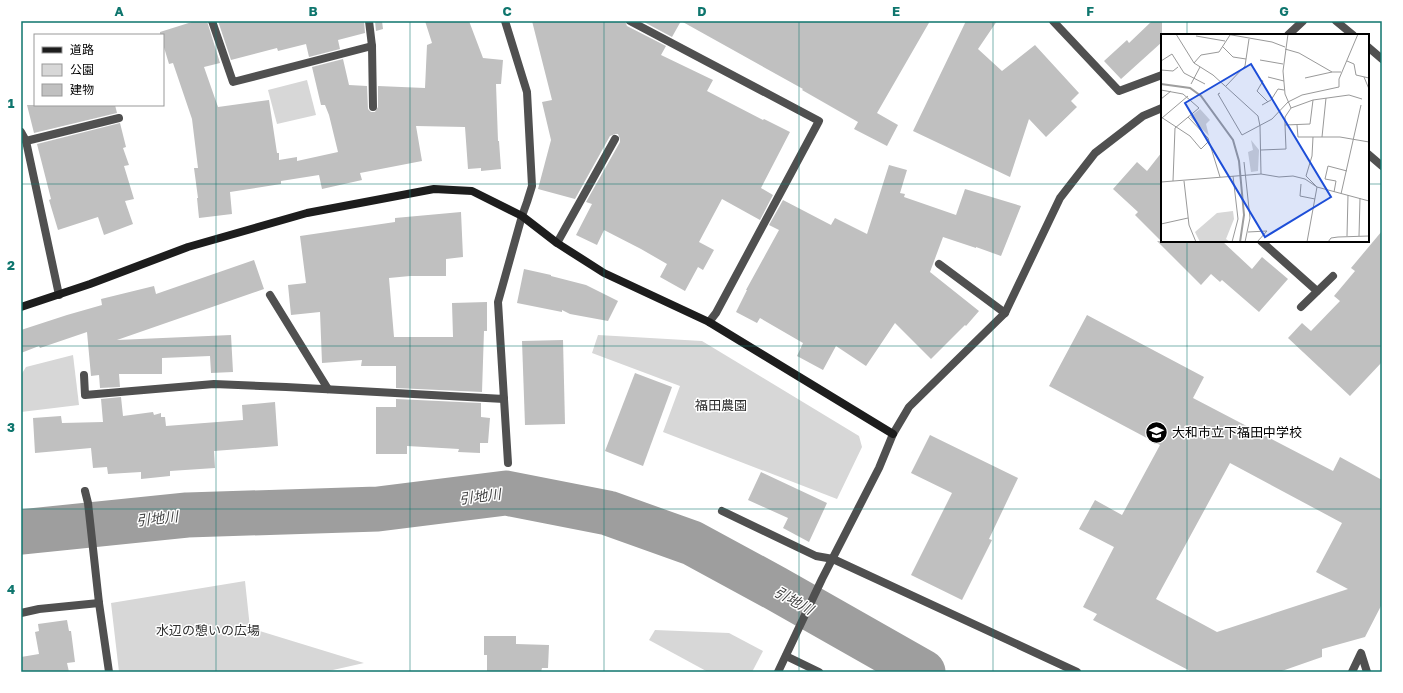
<svg xmlns="http://www.w3.org/2000/svg" width="1403" height="693" viewBox="0 0 1403 693" font-family="'Golos Text','Noto Sans JP',sans-serif">
	<style>
		.green { fill: #d7d7d7 }
		.lines { fill: none; stroke-linecap: round; stroke-linejoin: round }
		.river { stroke: #9e9e9e; stroke-width: 45 }
		.building { fill: #c0c0c0; fill-rule: evenodd }
		.lane { stroke: #505050; stroke-width: 8 }
		.street { stroke: #505050; stroke-width: 8 }
		.secondary { stroke: #1d1d1d; stroke-width: 8 }
		.grid { fill: none; stroke: #0f766e; stroke-width: 1; stroke-opacity: 0.55 }
		.labels { text-anchor: middle; dominant-baseline: central; stroke-width: 3; stroke-linejoin: round; paint-order: stroke }
		.park-label { font-size: 13px; fill: #2e2e2e; stroke: #fff }
		.poi-label { font-size: 13px; fill: #000; stroke: #fff; text-anchor: start }
		.water-label { font-size: 14px; font-style: italic; fill: #3f3f3f; stroke: #fff }
		.inset-river { fill: none; stroke: #9e9e9e; stroke-width: 2 }
		.inset-road { fill: none; stroke: #999; stroke-width: 1 }
		.view { fill: #1d4ed8; fill-opacity: 0.15; stroke: #1d4ed8; stroke-width: 2 }
		.inset-edge { fill: none; stroke: #000; stroke-width: 2 }
		.neatline { fill: none; stroke: #0f766e; stroke-width: 1.5 }
		.grid-label { font-size: 13px; text-anchor: middle; font-weight: bold; fill: #0f766e }
	</style>
	<rect width="100%" height="100%" fill="#fff"/>
	<g class="green">
		<polygon points="307,80 316,115 277,124 268,90"/>
		<polygon points="598,335 702,341 859,436 862,447 837,499 663,432 680,386 592,353"/>
		<polygon points="73,355 79,405 21,412 21,375 26,367"/>
		<polygon points="245,581 250,628 364,663 324,672 119,672 111,603"/>
		<polygon points="655,630 729,633 763,651 752,672 708,672 649,640"/>
	</g>
	<g class="lines">
		<polyline class="river" points="21,532 187,515 378,509 506,493 608,513 692,543 775,588 923,672"/>
	</g>
	<g class="building">
		<polygon points="195,21 207,21 220,63 204,67 218,107 269,100 277,153 279,153 279,160 297,157 297,161 338,152 329,115 325,105 321,105 312,67 343,59 349,85 367,86 368,109 371,112 375,112 378,107 378,86 425,88 427,45 432,43 425,21 469,21 483,58 503,60 501,84 496,84 498,141 499,141 501,169 481,171 481,168 468,169 465,127 416,126 422,161 360,173 362,180 322,189 319,175 281,181 281,184 230,192 232,214 199,218 197,198 198,198 194,168 198,168 192,119 173,63 169,64 163,44 163,35 160,35 160,32"/>
		<polygon points="218,21 364,21 365,33 338,40 340,49 309,57 306,44 278,51 277,48 231,60"/>
		<polygon points="375,21 382,21 383,29 376,31"/>
		<polygon points="532,21 625,21 627,26 666,46 661,55 713,80 707,91 763,120 764,119 790,132 761,188 773,195 760,220 722,199 699,242 714,250 703,270 698,267 685,291 660,277 667,264 641,249 604,230 597,245 576,235 592,204 586,202 620,142 620,139 618,134 615,134 610,136 575,199 538,189 551,140 542,102 552,100"/>
		<polygon points="642,21 681,21 672,37"/>
		<polygon points="681,21 930,21 877,113 898,125 887,146 854,129 858,122 802,90 803,89"/>
		<polygon points="966,21 997,21 978,49 1002,71 1035,45 1079,93 1071,101 1077,107 1046,137 1029,119 1010,177 913,131"/>
		<polygon points="1152,21 1162,21 1162,42 1121,79 1104,61 1127,40 1129,43"/>
		<polygon points="27,105 115,105 117,113 34,133"/>
		<polygon points="120,123 126,147 123,148 129,165 124,166 134,199 125,201 133,224 104,235 98,217 58,230 49,200 51,199 37,144"/>
		<polygon points="1162,152 1162,241 1222,241 1252,269 1262,257 1288,279 1259,312 1222,280 1220,282 1211,274 1201,285 1157,241 1161,241 1135,215 1138,212 1113,189 1137,162 1147,171"/>
		<polygon points="889,165 907,170 900,193 905,194 904,197 956,215 965,189 1021,206 1001,256 976,247 976,248 943,237 930,272 979,311 966,326 965,325 931,359 895,323 866,366 836,346 823,370 797,356 803,343 760,318 757,323 736,312 747,290 746,290 779,230 769,225 783,200 831,225 835,218 867,234"/>
		<polygon points="461,212 463,257 446,259 446,276 410,276 389,278 394,337 453,337 452,303 487,302 487,331 484,331 482,392 396,388 396,366 361,366 362,360 322,363 320,312 291,315 288,285 306,283 300,236 395,222 395,218"/>
		<polygon points="1382,231 1382,362 1350,396 1288,338 1302,323 1311,331 1340,301 1334,296 1355,271 1351,268"/>
		<polygon points="254,260 264,289 117,340 231,335 233,372 211,373 210,356 162,358 162,374 119,374 120,387 100,388 99,375 91,376 87,332 40,348 39,346 21,353 21,330 67,315 102,305 101,299 154,286 156,294"/>
		<polygon points="524,269 551,275 551,276 586,285 618,301 608,321 570,314 562,310 562,312 517,303"/>
		<path d="M1087,315L1204,377L1193,398L1333,471L1340,457L1382,480V604L1365,637L1322,649V657L1279,672H1192L1093,620L1097,614L1083,607L1114,547L1079,529L1095,500L1122,515L1160,445L1049,386ZM1230,463L1342,523L1316,572L1348,589L1217,632L1156,599Z"/>
		<polygon points="563,340 565,424 525,425 522,341"/>
		<polygon points="635,373 672,387 643,466 605,451"/>
		<polygon points="121,397 123,416 153,412 154,415 161,413 161,417 165,417 166,426 243,420 242,405 275,402 278,446 214,451 215,468 170,471 170,476 141,479 141,472 108,474 107,467 93,468 91,448 35,453 33,418 61,416 62,423 103,422 101,399"/>
		<polygon points="396,399 481,403 481,417 490,418 488,443 480,443 480,453 458,452 459,449 407,446 407,454 376,454 376,407 396,407"/>
		<polygon points="930,435 1018,478 989,539 992,540 962,600 911,575 952,493 911,473"/>
		<polygon points="761,472 827,503 809,542 783,528 788,518 748,500"/>
		<polygon points="67,620 69,631 71,631 75,662 67,663 69,672 21,672 21,657 39,654 35,632 39,631 38,624"/>
		<polygon points="484,636 516,636 516,644 549,645 548,668 542,668 541,672 487,672 487,655 484,655"/>
	</g>
	<g class="lines">
		<g class="lane">
			<polyline points="1336,21 1353,35"/>
			<polyline points="1368,47 1382,59"/>
			<polyline points="26,141 119,118"/>
			<polyline points="1261,241 1317,291"/>
			<polyline points="557,243 615,139"/>
			<polyline points="270,295 328,389"/>
			<polyline points="1301,307 1333,276"/>
		</g>
		<g class="street">
			<polyline points="212,21 233,82 372,46"/>
			<polyline points="369,21 372,46 373,107"/>
			<polyline points="630,21 819,121 716,313 709,322"/>
			<polyline points="1053,21 1119,91 1162,75"/>
			<polyline points="1288,35 1303,21"/>
			<polyline points="21,132 26,141 59,295"/>
			<polyline points="1368,154 1382,166"/>
			<polyline points="939,264 1005,313"/>
			<polyline points="84,375 85,395 214,384 286,387 504,399 498,302 522,216 527,202 532,186 527,92 505,21"/>
			<polyline points="504,399 508,463"/>
			<polyline points="85,491 88,503 99,603 109,672"/>
			<polyline points="722,511 816,556 833,559 1077,672"/>
			<polyline points="21,613 39,609 99,603"/>
			<polyline points="786,656 819,672"/>
			<polyline points="778,672 822,579 879,468 893,434 909,407 1005,313 1060,198 1095,153 1143,116 1162,108"/>
			<polyline points="1352,672 1361,653 1367,672"/>
		</g>
		<polyline class="secondary" points="21,307 90,284 188,247 307,213 434,189 472,191 522,216 557,243 604,273 709,322 893,434"/>
	</g>
	<path class="grid" d="M216,21V672M410,21V672M604,21V672M799,21V672M993,21V672M1187,21V35M21,184H1162M1368,184H1382M1187,241V672M21,346H1382M21,509H1382"/>
	<defs>
		<symbol id="school-disc" viewBox="-11 -11 22 22"><circle r="9.5" fill="#000" stroke="#fff"/><path d="M0-5L7-2L0 1L-7-2ZM-4 1L0 2.5L4 1V4Q0 6-4 4Z" fill="#fff"/></symbol>
	</defs>
	<g fill-rule="evenodd">
		<use href="#school-disc" x="1144" y="420" width="25" height="25"/>
	</g>
	<g class="labels">
		<g class="park-label">
			<text x="721" y="405">福田農園</text>
			<text x="208" y="630">水辺の憩いの広場</text>
		</g>
		<g class="poi-label">
			<text x="1172" y="432">大和市立下福田中学校</text>
		</g>
		<g class="water-label">
			<text transform="translate(480 496) rotate(-7)">引地川</text>
			<text transform="translate(157 518) rotate(-6)">引地川</text>
			<text transform="translate(794 600) rotate(29)">引地川</text>
		</g>
	</g>
	<g transform="translate(1161 34)">
		<rect width="208" height="208" fill="#fff"/>
		<path d="M39,75L49,86L45,90L48,102L29,83ZM90,106L98,116L97,137L90,138L87,118L92,116ZM72,177L73,185L65,205L69,208H39L34,198L56,179Z" fill="#d7d7d7"/>
		<path class="inset-river" d="M0,50L29,54L40,62L72,106L78,127L83,181L79,208"/>
		<path class="inset-road" d="M15,0L33,29L52,41L97,82L99,92L100,140M65,0L111,8L124,13M127,0L122,37L124,60L130,74M35,2L64,7M61,12L72,23L85,25M124,15L138,19L171,38H180M99,26L122,30M0,27L11,20L23,39L44,50M186,27L193,30L195,41L208,44M33,29L40,21L58,18L69,1M0,36L12,37L17,33M107,43L123,47M203,43L208,55M144,44L171,38M99,46L102,47L96,57L107,68M30,50L39,33M65,52L84,32L88,5M0,56L22,60L38,74L14,94L12,147M59,59L57,60L81,101L111,85L127,68L141,61L178,53V45L197,0M0,65L10,57M101,71L110,66L117,55L123,56M0,83L29,102L40,115L48,107M27,83L47,104L59,143M1,84L27,62M124,91V83L130,74L152,66M136,91L137,103H179L208,108M161,103L165,64M100,116L125,115L124,91L149,90L152,66L188,61L201,65M83,128L89,184L84,208M23,147L28,191L35,208M0,148L100,140L118,143L132,142L144,145L156,153L208,167M140,150L139,162L154,165M173,158L175,147L164,145L167,132L186,137M180,160L200,71M0,190L27,184M87,198L106,197L96,208M186,202L187,161M198,202L199,164M71,208L77,185L72,142M146,208L156,153L145,142L151,122L152,103M167,208L170,204L177,203L208,202"/>
		<path class="view" d="M90,30L170,163L104,203L24,69Z"/>
		<rect width="208" height="208" class="inset-edge"/>
	</g>
	<rect width="1403" height="693" fill="none" stroke="#ffffff" stroke-width="44"/>
	<rect x="34" y="34" width="130" height="72" fill="#ffffff" stroke="#999999"/>
	<rect x="42" y="47" width="20" height="6" fill="#1d1d1d" stroke="#999999"/>
	<text x="70" y="54" font-size="12" fill="#000000">道路</text>
	<rect x="42" y="64" width="20" height="12" fill="#d7d7d7" stroke="#999999"/>
	<text x="70" y="74" font-size="12" fill="#000000">公園</text>
	<rect x="42" y="84" width="20" height="12" fill="#c0c0c0" stroke="#999999"/>
	<text x="70" y="94" font-size="12" fill="#000000">建物</text>
	<rect x="22" y="22" width="1359" height="649" class="neatline"/>
	<g class="grid-label">
		<text x="119" y="16">A</text>
		<text x="313" y="16">B</text>
		<text x="507" y="16">C</text>
		<text x="702" y="16">D</text>
		<text x="896" y="16">E</text>
		<text x="1090" y="16">F</text>
		<text x="1284" y="16">G</text>
		<text x="11" y="108">1</text>
		<text x="11" y="270">2</text>
		<text x="11" y="432">3</text>
		<text x="11" y="594">4</text>
	</g>
</svg>
